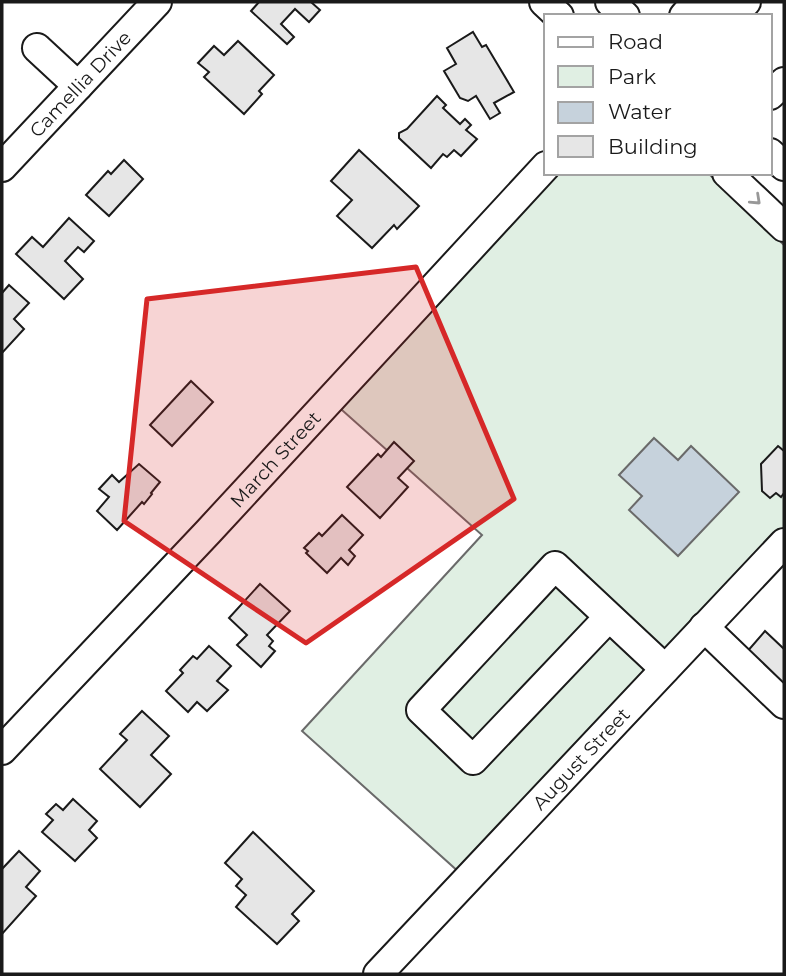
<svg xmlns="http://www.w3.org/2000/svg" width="786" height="976" viewBox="0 0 786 976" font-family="Montserrat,sans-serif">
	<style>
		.green { fill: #e0efe3; stroke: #6a6a6a; stroke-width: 2 }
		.water { fill: #c6d2dc; stroke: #6a6a6a; stroke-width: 2 }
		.building { fill: #e6e6e6; stroke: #1a1a1a; stroke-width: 2 }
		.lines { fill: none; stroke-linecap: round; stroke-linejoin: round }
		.minor-casing { stroke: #1a1a1a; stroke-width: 32 }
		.minor { stroke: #fff; stroke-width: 28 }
		.oneway { stroke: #989898 }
		.marked { fill: #d62828; fill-opacity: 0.2; stroke: #d62828; stroke-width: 5; stroke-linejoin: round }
		.labels { text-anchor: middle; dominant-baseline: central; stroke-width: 5; stroke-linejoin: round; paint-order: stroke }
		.street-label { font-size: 19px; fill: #1a1a1a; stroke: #fff }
	</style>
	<rect width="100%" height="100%" fill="#fff"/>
	<polygon class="green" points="546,173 708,173 784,245 784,537 470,882 302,731 482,535 324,394"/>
	<polygon class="water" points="654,438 678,460 691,446 739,492 678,556 629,510 642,496 619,475"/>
	<g class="building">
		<polygon points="259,2 311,2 320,10 309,22 295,9 281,24 294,37 287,44 251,11"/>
		<polygon points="473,32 482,47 486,45 514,92 494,103 500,113 490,119 476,96 468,101 460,98 444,71 456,64 447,48"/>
		<polygon points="238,41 274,75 259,91 262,94 244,114 204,77 209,72 198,63 214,46 224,55"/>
		<polygon points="437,96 446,105 443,108 460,124 465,119 471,125 466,130 477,139 461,156 454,150 447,157 443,154 431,168 399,138 399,133 407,129"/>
		<polygon points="359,150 419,206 397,229 394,225 372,248 337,216 352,200 331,181"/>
		<polygon points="124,160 143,179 109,216 86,195 108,171 111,174"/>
		<polygon points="69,218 94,241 84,252 78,247 65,261 83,279 64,299 16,254 32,237 43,247"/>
		<polygon points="9,285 29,303 14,319 24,329 2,353 2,293"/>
		<polygon points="191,381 213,402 172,446 150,425"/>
		<polygon points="394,442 414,461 398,478 408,487 380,518 347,487 378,454 381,457"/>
		<polygon points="778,446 784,451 784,493 781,497 776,493 770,498 762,491 761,464"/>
		<polygon points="139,464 160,482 151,493 152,494 144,504 142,502 117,530 97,511 109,497 99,489 112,475 119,482"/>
		<polygon points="342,515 363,535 349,550 355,556 348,565 341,558 327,573 306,553 308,551 304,548 319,533 322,536"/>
		<polygon points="260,584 290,611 267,635 273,641 269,646 275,651 261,667 237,645 247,635 229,618"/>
		<polygon points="765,631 784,649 784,688 746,653"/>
		<polygon points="209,646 231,666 217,681 228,690 207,711 197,702 188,712 166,691 183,673 180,670 193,656 197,659"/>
		<polygon points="142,711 169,736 151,755 171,774 140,807 100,769 127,740 120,734"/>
		<polygon points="73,799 97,821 89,830 97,838 75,861 42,832 53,820 46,814 56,804 63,810"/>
		<polygon points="253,832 314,891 292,914 299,921 277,944 236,907 246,895 236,886 242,879 225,863"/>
		<polygon points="19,851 40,871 26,887 36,896 2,934 2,869"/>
	</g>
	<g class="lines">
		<defs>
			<g id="minor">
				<polyline points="544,2 559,16"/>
				<polyline points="610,2 625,16"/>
				<polyline points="711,2 728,6 746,2"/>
				<polyline points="684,16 696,2"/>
				<polyline points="37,48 78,86"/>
				<polyline points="770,95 784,82"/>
				<polyline points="770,153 784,166"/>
				<path id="s1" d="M2,167L157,2"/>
				<polyline points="727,173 784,227"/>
				<polyline points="609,617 473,760 421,710 555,566 665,669"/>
				<polyline points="704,627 784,704"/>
				<path id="s2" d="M2,750L208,532L546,166"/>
				<path id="s3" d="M378,974L784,543"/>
			</g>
		</defs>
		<use href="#minor" class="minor-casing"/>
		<use href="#minor" class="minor"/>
	</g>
	<defs><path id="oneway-chevron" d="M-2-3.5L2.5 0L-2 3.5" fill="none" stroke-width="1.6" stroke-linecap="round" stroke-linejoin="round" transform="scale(1.75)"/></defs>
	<use class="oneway" href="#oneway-chevron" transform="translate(756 200) rotate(43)"/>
	<path class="marked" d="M416,267L514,499L306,643L124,521L147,299Z"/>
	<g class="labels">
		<g class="street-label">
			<text stroke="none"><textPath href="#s1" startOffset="114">Camellia Drive</textPath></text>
			<text stroke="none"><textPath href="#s2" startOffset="399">March Street</textPath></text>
			<text stroke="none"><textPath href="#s3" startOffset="296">August Street</textPath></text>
		</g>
	</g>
	<rect width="786" height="976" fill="none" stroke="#1a1a1a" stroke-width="7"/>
	<rect x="544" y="14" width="228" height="161" fill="#ffffff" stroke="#a3a3a3" stroke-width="2"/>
	<rect x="558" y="37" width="35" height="10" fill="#ffffff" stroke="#a3a3a3" stroke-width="2"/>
	<text x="608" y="49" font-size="21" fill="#1a1a1a">Road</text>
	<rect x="558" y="66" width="35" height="21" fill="#e0efe3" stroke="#a3a3a3" stroke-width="2"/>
	<text x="608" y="84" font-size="21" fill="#1a1a1a">Park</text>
	<rect x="558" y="102" width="35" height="21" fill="#c6d2dc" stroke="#a3a3a3" stroke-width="2"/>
	<text x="608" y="119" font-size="21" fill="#1a1a1a">Water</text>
	<rect x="558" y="136" width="35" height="21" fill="#e6e6e6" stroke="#a3a3a3" stroke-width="2"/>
	<text x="608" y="154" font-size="21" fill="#1a1a1a">Building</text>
</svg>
